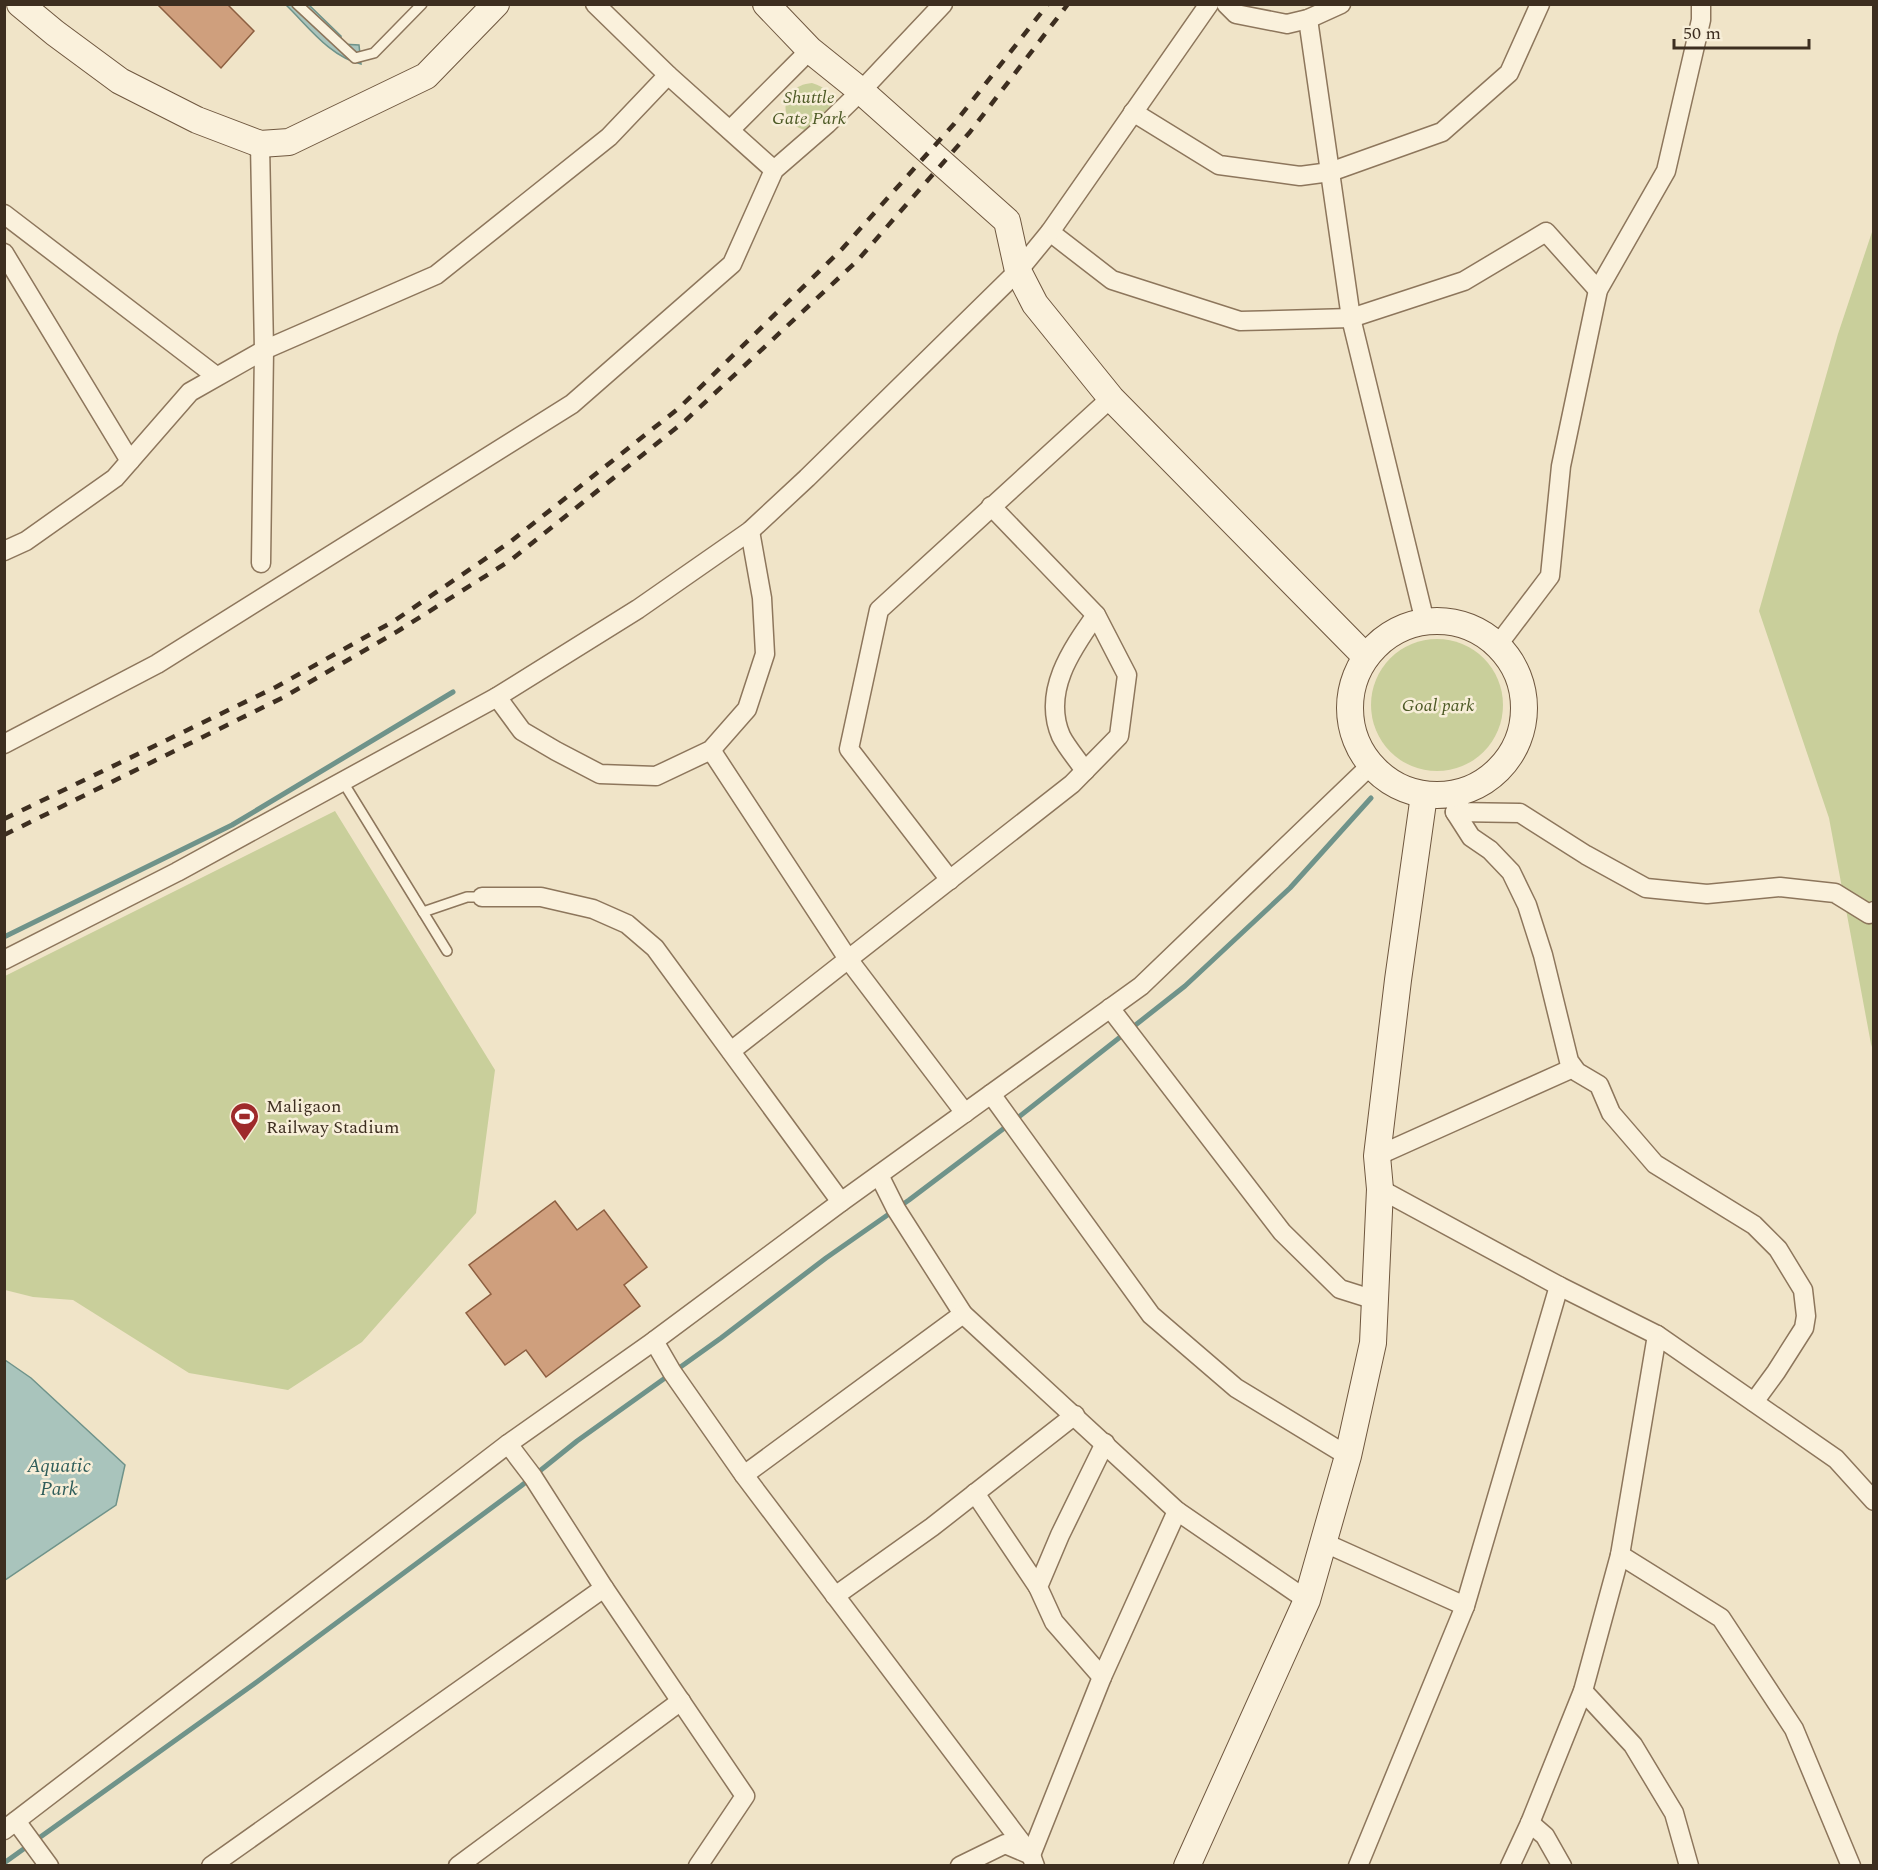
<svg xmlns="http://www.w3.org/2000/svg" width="1878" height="1870" viewBox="0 0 1878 1870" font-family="Spectral,serif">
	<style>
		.green { fill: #c9cf9b }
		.water { fill: #a9c4bc; stroke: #6f938a; stroke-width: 1.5 }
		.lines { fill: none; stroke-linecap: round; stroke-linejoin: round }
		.stream { stroke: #6f938a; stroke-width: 5 }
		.building { fill: #cf9f7d; stroke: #8d5f41; stroke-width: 1.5 }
		.lane-casing { stroke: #8d765c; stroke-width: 12 }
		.street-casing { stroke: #8d765c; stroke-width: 21 }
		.secondary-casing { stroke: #6f573f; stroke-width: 28 }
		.lane { stroke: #faf1dc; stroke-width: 9 }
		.street { stroke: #faf1dc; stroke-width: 18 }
		.secondary { stroke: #faf1dc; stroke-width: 26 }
		.rail { stroke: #3d2e20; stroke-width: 4.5; stroke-dasharray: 10 10; stroke-linecap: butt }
		.labels { text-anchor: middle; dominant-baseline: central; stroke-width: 5; stroke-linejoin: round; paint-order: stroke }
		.park-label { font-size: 18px; font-style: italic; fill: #4d5a26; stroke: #f7eed8 }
		.poi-label { font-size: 18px; fill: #3d2e20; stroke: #f7eed8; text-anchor: start }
		.water-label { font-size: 20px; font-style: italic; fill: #2f5d5a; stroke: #f7eed8 }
	</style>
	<rect width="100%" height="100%" fill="#f0e4c8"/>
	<g class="green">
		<path d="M812,83C826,87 833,95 833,110L813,131C777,130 776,86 812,83Z"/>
		<polygon points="1873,229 1873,1050 1871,1044 1829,818 1759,611 1838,334"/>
		<circle cx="1437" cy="705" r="66"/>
		<polygon points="335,811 495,1070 476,1213 362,1342 288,1390 189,1373 73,1300 33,1297 5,1290 5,976"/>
	</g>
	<g class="water">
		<path d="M286,5H309L341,36V44L359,45L361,64C330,57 308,26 286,5Z"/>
		<polygon points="5,1360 31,1378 125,1465 116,1505 5,1580"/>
	</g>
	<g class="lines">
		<g class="stream">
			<polyline points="4,937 232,825 453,692"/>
			<polyline points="4,1863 254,1684 521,1486 577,1441 721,1338 826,1258 909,1200 1011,1123 1185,986 1290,888 1371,798"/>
		</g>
	</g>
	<g class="building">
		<polygon points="157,4 227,4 254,31 221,68"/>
		<polygon points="555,1201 577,1230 604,1210 647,1267 624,1285 640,1306 546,1377 526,1350 505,1365 466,1313 491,1294 469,1265"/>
	</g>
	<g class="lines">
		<defs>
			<g id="lane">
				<polyline points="297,4 355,58 374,53 422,4"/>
				<polyline points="343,782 447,951"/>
				<polyline points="423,912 467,897 482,897"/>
			</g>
			<g id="street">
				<polyline points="595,4 668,75 774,170"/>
				<polyline points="1226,4 1236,14 1287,24 1308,19 1341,4"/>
				<polyline points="1308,19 1351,318 1425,622"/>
				<polyline points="1133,112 1219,165 1300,176 1330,172 1442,132 1509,73 1540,4"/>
				<polyline points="730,130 810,50"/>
				<polyline points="260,144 264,350 261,563"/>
				<polyline points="4,214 216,376"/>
				<polyline points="1050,232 1112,280 1240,321 1351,318 1464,281 1546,232 1598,290"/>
				<polyline points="4,253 130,461"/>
				<polyline points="4,551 26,541 115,478 190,392 264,350 436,275 609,137 668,75"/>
				<polyline points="1497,646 1550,576 1561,466 1598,290 1666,171 1701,20 1701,4"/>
				<polyline points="497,697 522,731 556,751 600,774 656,776 711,750 747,709 765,654 762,598 750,531"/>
				<polyline points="4,744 157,664 572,404 732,264 774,170 827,124 861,91 943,4"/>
				<polyline points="711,750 848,959 965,1113"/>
				<path d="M1085,771C1078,760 1067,748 1061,736C1042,692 1071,650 1096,615"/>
				<polyline points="1463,791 1455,812 1520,813 1586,855 1646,888 1707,894 1780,887 1835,893 1869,914 1874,911"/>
				<polyline points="1455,812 1471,837 1490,850 1511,872 1527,905 1543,955 1569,1061 1577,1072 1599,1085 1611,1113 1655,1164 1754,1225 1778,1249 1803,1290 1806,1316 1804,1328 1776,1372 1754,1402"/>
				<polyline points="950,880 849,749 879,610 1111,398"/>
				<polyline points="482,897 541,897 593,909 627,924 655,948 841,1202"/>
				<polyline points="4,960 177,872 497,697 638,609 750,531 807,478 1018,271 1050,232 1209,4"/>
				<polyline points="1110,1008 1282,1232 1340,1289 1375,1300"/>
				<polyline points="731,1051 1072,784 1119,736 1127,675 1096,615 991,506"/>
				<polyline points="991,1094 1151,1315 1236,1388 1348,1456"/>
				<polyline points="1377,1156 1573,1068"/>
				<polyline points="879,1175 896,1209 963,1314 1177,1511 1307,1600"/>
				<polyline points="1380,1189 1559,1286 1657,1335"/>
				<polyline points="654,1341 672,1372 744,1475 1031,1855 1035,1866"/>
				<polyline points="508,1444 533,1477 604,1588 745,1796 698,1866"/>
				<polyline points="744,1475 963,1314"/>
				<polyline points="975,1493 1038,1587"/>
				<polyline points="1325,1543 1465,1606"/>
				<polyline points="1620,1555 1721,1618 1794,1729 1851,1866"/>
				<polyline points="835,1596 932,1527 1075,1415"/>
				<polyline points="1102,1677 1054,1622 1038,1587 1060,1535 1105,1443"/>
				<polyline points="1583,1691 1633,1745 1674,1813 1689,1866"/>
				<polyline points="16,1821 49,1866"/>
				<polyline points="1530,1823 1545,1836 1562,1866"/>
				<polyline points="4,1830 508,1444 654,1341 841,1202 1141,986 1371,765"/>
				<polyline points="211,1866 604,1588"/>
				<polyline points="458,1866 681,1701"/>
				<polyline points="960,1866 1005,1844 1031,1855 1102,1677 1177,1511"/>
				<polyline points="1358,1866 1465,1606 1559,1286"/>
				<polyline points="1510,1866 1530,1823 1583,1691 1620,1555 1657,1335 1836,1459 1874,1501"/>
			</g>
			<g id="secondary">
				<polyline points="20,4 55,33 120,81 197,120 260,144 289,142 426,76 496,4"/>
				<polyline points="766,4 810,50 861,91 1007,221 1018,271 1035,304 1111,398 1366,657"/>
				<circle cx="1437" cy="708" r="87"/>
				<polyline points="1187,1866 1307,1600 1348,1456 1373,1343 1380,1189 1377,1156 1398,980 1424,795"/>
			</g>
		</defs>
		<use href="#lane" class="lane-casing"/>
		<use href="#street" class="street-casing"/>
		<use href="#secondary" class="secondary-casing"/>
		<use href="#lane" class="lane"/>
		<use href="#street" class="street"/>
		<use href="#secondary" class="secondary"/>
		<g class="rail">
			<polyline points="4,819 276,687 394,621 510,542 679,408 842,249 954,124 1048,4"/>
			<polyline points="4,835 284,697 398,631 511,560 686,420 857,261 970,132 1068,4"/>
		</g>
	</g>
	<defs>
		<symbol id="stadium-pin" viewBox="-11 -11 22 30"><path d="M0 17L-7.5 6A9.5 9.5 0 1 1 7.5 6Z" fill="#9e2a2b" stroke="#f7eed8"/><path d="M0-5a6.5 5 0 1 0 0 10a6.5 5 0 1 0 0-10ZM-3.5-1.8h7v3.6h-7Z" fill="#fff"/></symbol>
	</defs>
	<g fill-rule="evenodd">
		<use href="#stadium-pin" x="228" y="1100" width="33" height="45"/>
	</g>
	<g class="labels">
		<g class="park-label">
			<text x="809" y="97">Shuttle<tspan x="809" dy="21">Gate Park</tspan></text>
			<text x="1438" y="705">Goal park</text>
		</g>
		<g class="poi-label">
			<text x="266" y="1106">Maligaon<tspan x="266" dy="21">Railway Stadium</tspan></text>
		</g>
		<g class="water-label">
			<text x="59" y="1466">Aquatic<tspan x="59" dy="23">Park</tspan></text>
		</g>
	</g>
	<rect width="1878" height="1870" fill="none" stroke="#3d2e20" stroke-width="12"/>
	<path d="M1674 39v9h135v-9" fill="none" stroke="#3d2e20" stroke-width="3"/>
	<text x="1683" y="39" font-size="18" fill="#3d2e20" stroke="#f7eed8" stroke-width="4.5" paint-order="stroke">50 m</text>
</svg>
